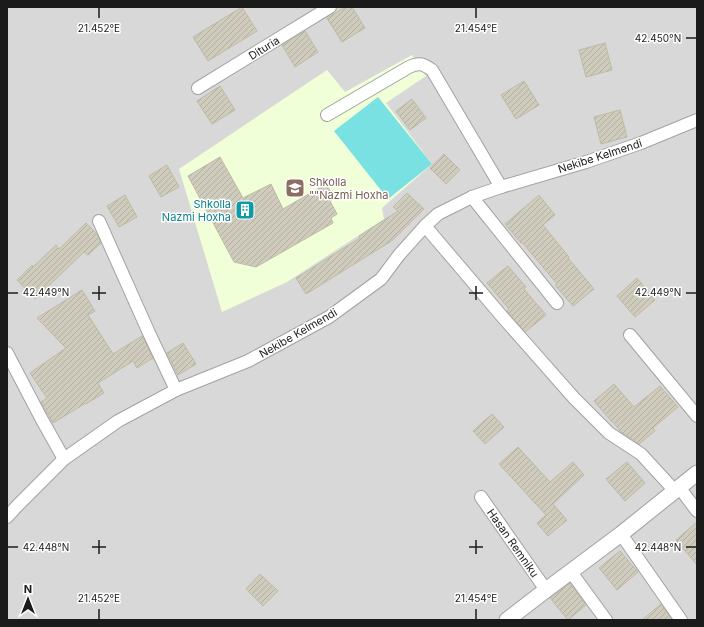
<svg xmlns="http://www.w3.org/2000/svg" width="704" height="627" viewBox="0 0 704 627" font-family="Inter,sans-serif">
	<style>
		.residential { fill: #d9d8d8 }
		.education { fill: #f0ffd7 }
		.pitch { fill: #79e1e1 }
		.building { fill: url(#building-hatch); stroke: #bfbaa2 }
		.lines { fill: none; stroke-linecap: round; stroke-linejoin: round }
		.minor-casing { stroke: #a2a2a2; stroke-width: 14 }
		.tertiary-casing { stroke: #a2a2a2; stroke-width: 17 }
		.minor { stroke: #fff; stroke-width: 12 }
		.tertiary { stroke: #fff; stroke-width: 15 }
		.ticks { fill: none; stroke: #1b1b1b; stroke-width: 1.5 }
		.labels { text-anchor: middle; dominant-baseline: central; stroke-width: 3; stroke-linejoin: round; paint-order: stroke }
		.street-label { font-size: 11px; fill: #1b1b1b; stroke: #fff }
		.education-label { font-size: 11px; fill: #785e54; stroke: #fff; text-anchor: start }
		.culture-label { font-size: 11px; fill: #0d838f; stroke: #fff; text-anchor: end }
		.ticks-label { font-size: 10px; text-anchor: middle; fill: #1b1b1b; stroke: #fff; stroke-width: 3; stroke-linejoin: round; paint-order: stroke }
	</style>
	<defs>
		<pattern id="building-hatch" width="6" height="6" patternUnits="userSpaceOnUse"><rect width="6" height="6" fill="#d0ccbd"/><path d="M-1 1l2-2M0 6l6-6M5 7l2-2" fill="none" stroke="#b2afa2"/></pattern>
	</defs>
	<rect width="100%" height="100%" fill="#edede0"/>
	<rect class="residential" x="7" y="7" width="690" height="613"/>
	<polygon class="education" points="412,55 426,76 386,103 432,164 382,208 384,219 287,282 222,312 179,169 327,70 345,92"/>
	<polygon class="pitch" points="378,97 432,164 388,199 334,131"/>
	<g class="building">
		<polygon points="242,7 257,31 208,61 193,37"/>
		<polygon points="345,7 352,7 365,28 342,42 327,18"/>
		<polygon points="305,31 318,52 295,67 282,45"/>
		<polygon points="605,43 612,70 586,77 579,50"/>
		<polygon points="524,81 539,105 516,119 501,95"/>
		<polygon points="220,86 235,110 212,124 197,101"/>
		<polygon points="412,99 426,118 410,130 396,111"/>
		<polygon points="620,110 627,137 601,144 594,117"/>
		<polygon points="444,154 460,170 446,184 430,168"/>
		<polygon points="220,157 243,198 271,184 283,209 326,184 335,198 330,201 337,214 331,218 333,223 256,267 234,262 188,176"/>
		<polygon points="167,165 179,187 161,197 149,176"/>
		<polygon points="407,193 424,209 393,240 306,294 296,278 360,238 359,236 398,211 393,207"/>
		<polygon points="125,195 137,217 119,227 107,206"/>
		<polygon points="539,195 555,215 543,225 569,257 568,258 594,289 573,306 555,285 557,284 522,242 521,243 505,224"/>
		<polygon points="86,223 97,234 101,243 88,255 84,252 35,299 17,280 32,265 33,267 56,245 59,249"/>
		<polygon points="508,266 526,287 524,289 546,315 525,332 507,311 509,309 487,283"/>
		<polygon points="637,278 655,300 635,317 617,296"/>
		<polygon points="82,290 95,311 88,315 113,354 142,336 153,358 137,368 133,361 98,383 104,393 86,404 86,403 53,423 41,402 47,398 30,373 66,348 37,318"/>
		<polygon points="183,343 196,364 178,375 167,353"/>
		<polygon points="614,384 634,407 660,386 678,407 653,428 655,431 639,444 621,432 613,422 612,422 594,401"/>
		<polygon points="492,414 504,427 485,444 473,431"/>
		<polygon points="518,447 550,482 573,462 584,475 553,504 567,520 548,536 537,523 546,515 499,464"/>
		<polygon points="627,462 645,483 625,501 606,479"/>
		<polygon points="697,522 697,565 676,540"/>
		<polygon points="620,551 638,572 617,590 599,568"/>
		<polygon points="260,574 278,591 263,606 246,589"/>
		<polygon points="570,583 586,605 568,620 550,598"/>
		<polygon points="661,604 672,620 642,620"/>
	</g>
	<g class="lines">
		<defs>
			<g id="minor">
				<polyline points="198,88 330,7"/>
				<path d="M327,115L409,67C420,62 423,64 432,70L501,187"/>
				<polyline points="472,197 557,303"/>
				<polyline points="99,221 149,333 176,390"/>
				<polyline points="425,226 506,321 574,398 609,433 641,454 675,491"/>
				<polyline points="630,335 697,416"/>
				<polyline points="7,353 41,418 64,459"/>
				<polyline points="679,487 697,511"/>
				<polyline points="481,497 546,590"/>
				<polyline points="7,517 18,505 64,459 118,421 176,390 248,361 329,317 381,279 399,255 425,226 438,214 472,197 501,187 586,162 641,143 697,120"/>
				<polyline points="621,534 681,620"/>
				<polyline points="571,572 606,620"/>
			</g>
			<polyline id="tertiary" points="507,620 546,590 621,534 697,473"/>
		</defs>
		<use href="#minor" class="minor-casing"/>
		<use href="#tertiary" class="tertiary-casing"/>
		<use href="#minor" class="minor"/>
		<use href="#tertiary" class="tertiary"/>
	</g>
	<path class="ticks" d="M99,8V18M476,8V18M686,38H696M99,286V300M476,286V300M8,293H18M92,293H106M469,293H483M686,293H696M99,540V554M476,540V554M8,547H18M92,547H106M469,547H483M686,547H696M99,609V619M476,609V619"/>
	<defs>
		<symbol id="school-square" viewBox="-11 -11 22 22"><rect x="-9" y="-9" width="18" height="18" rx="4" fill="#8d6e63" stroke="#fff"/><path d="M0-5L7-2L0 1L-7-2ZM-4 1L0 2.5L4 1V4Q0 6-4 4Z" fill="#fff"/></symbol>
		<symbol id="building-square" viewBox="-11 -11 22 22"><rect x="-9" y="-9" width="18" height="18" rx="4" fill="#0f9aa8" stroke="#fff"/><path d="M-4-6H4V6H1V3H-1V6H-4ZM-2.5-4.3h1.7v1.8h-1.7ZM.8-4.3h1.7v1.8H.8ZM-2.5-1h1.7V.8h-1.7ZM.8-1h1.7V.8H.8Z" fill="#fff"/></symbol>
	</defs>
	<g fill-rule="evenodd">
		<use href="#school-square" x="284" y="177" width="22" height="22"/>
		<use href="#building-square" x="234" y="199" width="22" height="22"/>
	</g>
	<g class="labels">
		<g class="street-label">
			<text transform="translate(264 48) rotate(-32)">Dituria</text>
			<text transform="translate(600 156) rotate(-18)">Nekibe Kelmendi</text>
			<text transform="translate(298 333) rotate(-30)">Nekibe Kelmendi</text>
			<text transform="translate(513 543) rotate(55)">Hasan Remniku</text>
		</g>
		<g class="education-label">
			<text x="309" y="182">Shkolla<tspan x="309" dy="13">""Nazmi Hoxha</tspan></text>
		</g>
		<g class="culture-label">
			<text x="231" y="204">Shkolla<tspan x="231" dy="13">Nazmi Hoxha</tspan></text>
		</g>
	</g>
	<g class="ticks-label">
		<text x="99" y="32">21.452°E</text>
		<text x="476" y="32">21.454°E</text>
		<text x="658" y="42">42.450°N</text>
		<text x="46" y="296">42.449°N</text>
		<text x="658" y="296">42.449°N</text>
		<text x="46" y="551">42.448°N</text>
		<text x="658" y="551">42.448°N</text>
		<text x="99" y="602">21.452°E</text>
		<text x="476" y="602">21.454°E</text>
	</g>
	<rect width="704" height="627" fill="none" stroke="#1b1b1b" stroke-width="16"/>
	<g transform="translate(28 599)" stroke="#ffffff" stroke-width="3" paint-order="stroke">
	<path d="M0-3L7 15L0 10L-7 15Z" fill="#1b1b1b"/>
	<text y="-6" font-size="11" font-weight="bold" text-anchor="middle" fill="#1b1b1b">N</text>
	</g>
</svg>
